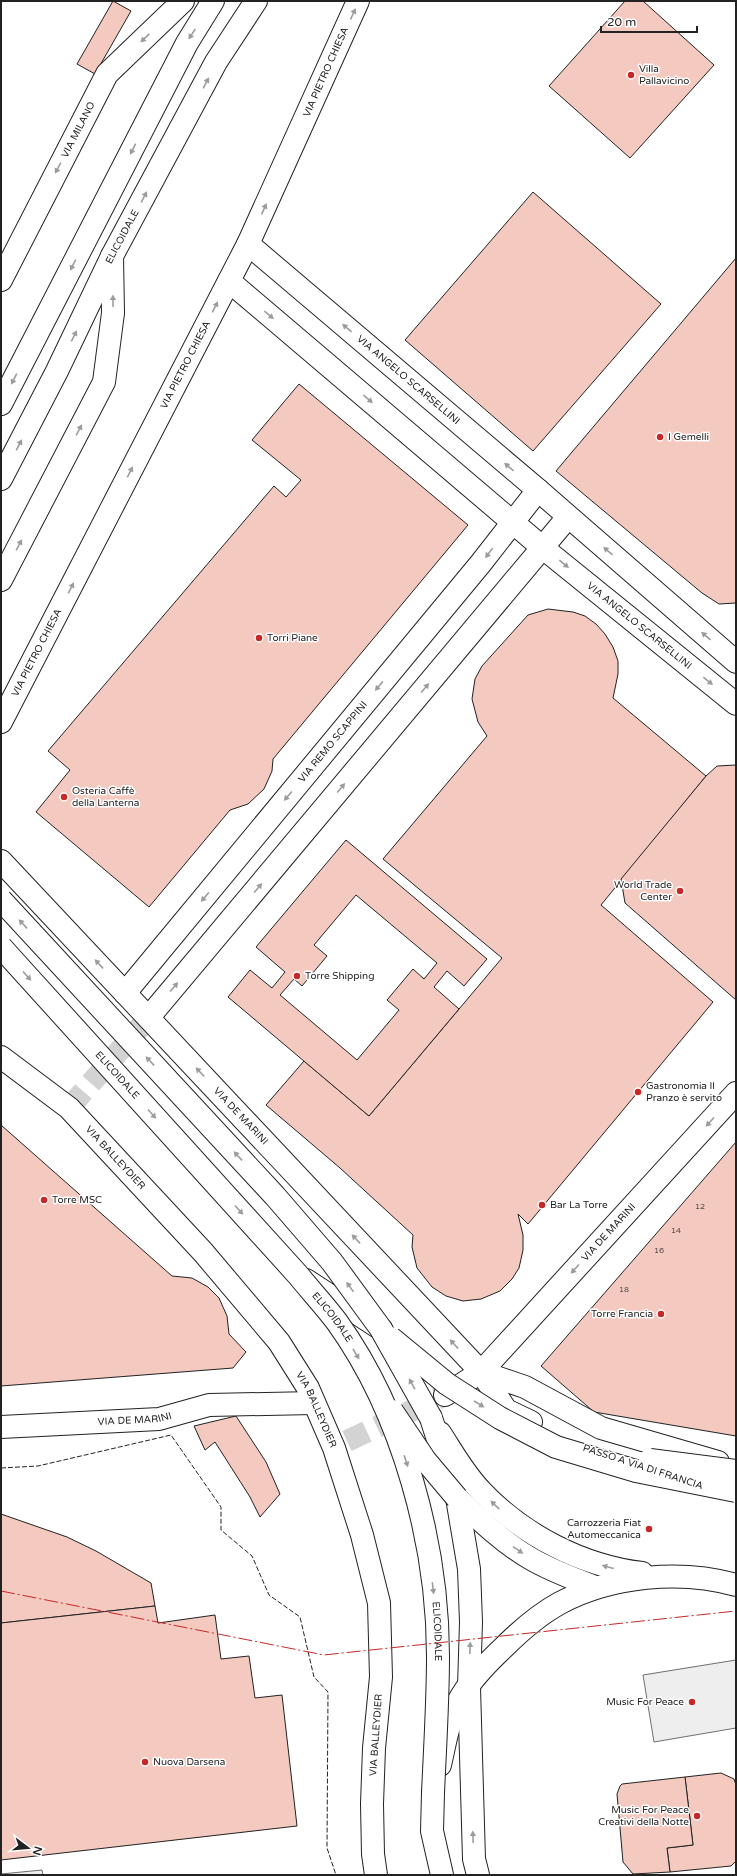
<svg xmlns="http://www.w3.org/2000/svg" width="737" height="1876" viewBox="0 0 737 1876" font-family="'Varela Round',sans-serif">
	<style>
		.green { fill: #eee; stroke: #6f6f6f }
		.parking { fill: #ededed; stroke: #6f6f6f }
		.building { fill: #f3c9c0; stroke: #222; fill-rule: evenodd }
		.lines { fill: none; stroke-linecap: round; stroke-linejoin: round }
		.minor-tunnel { stroke: #d3d3d3; stroke-width: 22; stroke-dasharray: 22 11; stroke-linecap: butt }
		.minor-casing { stroke: #222; stroke-width: 24 }
		.secondary-casing { stroke: #222; stroke-width: 24 }
		.primary-casing { stroke: #222; stroke-width: 24 }
		.trunk-casing { stroke: #222; stroke-width: 24 }
		.minor { stroke: #fff; stroke-width: 22 }
		.secondary { stroke: #fff; stroke-width: 22 }
		.primary { stroke: #fff; stroke-width: 22 }
		.trunk { stroke: #fff; stroke-width: 22 }
		.primary-bridge-casing { stroke: #222; stroke-width: 24; stroke-linecap: butt }
		.trunk-bridge-casing { stroke: #222; stroke-width: 24; stroke-linecap: butt }
		.primary-bridge { stroke: #fff; stroke-width: 22 }
		.trunk-bridge { stroke: #fff; stroke-width: 22 }
		.fence { stroke: #222; stroke-width: 1; stroke-dasharray: 5 2; stroke-linecap: butt }
		.power { stroke: #c62828; stroke-width: 1; stroke-dasharray: 14 3 2 3; stroke-linecap: butt }
		.oneway { fill: #9c9c9c }
		.poi-dot { fill: #c62828; stroke: #fff; stroke-width: 1.5 }
		.labels { text-anchor: middle; dominant-baseline: central; stroke-width: 3; stroke-linejoin: round; paint-order: stroke }
		.number-label { font-size: 8px; fill: #564c4a }
		.poi-label { font-size: 10px; fill: #222; stroke: #fff; text-anchor: start }
		.street-label { font-size: 10px; fill: #222; stroke: #fff }
	</style>
	<rect width="100%" height="100%" fill="#fff"/>
	<polygon class="green" points="736,1660 736,1728 654,1742 643,1675"/>
	<polygon class="parking" points="42,1870 43,1875 1,1875 1,1874"/>
	<g class="building">
		<polygon points="113,1 131,11 95,74 77,64"/>
		<polygon points="625,1 643,1 714,65 630,158 549,86"/>
		<polygon points="533,192 661,304 533,451 405,340"/>
		<polygon points="736,258 736,603 719,604 702,593 556,471"/>
		<polygon points="299,384 468,525 273,759 272,771 264,789 248,804 230,810 149,907 36,812 70,770 48,751 274,486 286,497 301,480 252,440"/>
		<polygon points="548,609 573,612 585,616 596,624 605,634 613,647 618,661 618,674 613,698 706,776 601,905 713,1002 528,1224 518,1214 523,1235 523,1250 519,1268 512,1279 500,1291 481,1299 463,1301 446,1296 432,1287 417,1268 412,1247 413,1235 340,1168 266,1105 304,1061 369,1116 502,958 383,859 487,736 478,722 472,699 475,679 482,666 528,615"/>
		<polygon points="736,765 736,1000 625,903 621,879 706,776 717,766"/>
		<path d="M346,840L487,959L464,986L447,971L434,987L459,1009L369,1116L228,997L250,970L272,988L285,972L256,947ZM356,895L437,963L424,979L413,969L387,1000L399,1010L357,1060L280,995L294,979L302,986L327,956L314,945Z"/>
		<polygon points="1,1125 172,1276 192,1278 208,1287 219,1298 227,1316 229,1334 246,1352 233,1368 1,1386"/>
		<polygon points="736,1142 736,1436 594,1412 541,1366"/>
		<polygon points="236,1416 266,1462 280,1494 260,1517 250,1497 215,1442 205,1450 194,1426"/>
		<polygon points="1,1514 67,1537 96,1551 151,1583 155,1606 1,1623"/>
		<polygon points="155,1606 158,1623 215,1615 221,1659 249,1656 255,1698 282,1695 297,1826 1,1860 1,1623"/>
		<polygon points="721,1773 734,1779 736,1785 736,1861 731,1866 670,1872 667,1848 693,1845 685,1777"/>
		<polygon points="685,1777 693,1845 667,1848 670,1872 633,1874 623,1862 617,1794 620,1786 622,1784"/>
	</g>
	<g class="lines">
		<g class="minor-tunnel">
			<polyline points="69,1108 149,1017"/>
			<polyline points="347,1441 445,1395"/>
		</g>
		<defs>
			<g id="minor">
				<path id="s1" d="M229,281L543,548L736,704"/>
				<path id="s2" d="M1,861L481,1372L506,1410L531,1422"/>
				<path id="s3" d="M125,993L481,563L538,490"/>
				<polyline points="149,1017 568,517"/>
				<path id="s4" d="M1,1057L69,1108L203,1252L279,1342L308,1388L334,1448L362,1535L379,1603L381,1677L374,1748L372,1804L373,1854L376,1875"/>
				<polyline points="481,1372 525,1387 601,1428 718,1462"/>
				<path id="s5" d="M445,1395L481,1372L736,1093"/>
				<path id="s6" d="M1,1427L159,1419L209,1405L314,1403"/>
			</g>
			<g id="secondary">
				<path id="s7" d="M1,280L107,74L183,1"/>
				<polyline points="1,580 104,382 113,313 112,256"/>
				<path id="s8" d="M1,722L248,244"/>
			</g>
			<g id="primary">
				<path id="s9" d="M358,1L248,244L538,490L736,662"/>
				<path d="M440,1433C453,1453 465,1475 482,1492C523,1535 582,1566 642,1573"/>
				<path d="M457,1498C479,1519 501,1541 528,1557C549,1570 572,1578 595,1587"/>
				<path d="M440,1765C445,1744 448,1721 458,1702C468,1683 488,1662 503,1648C520,1631 538,1615 560,1603C611,1576 680,1569 736,1585"/>
			</g>
			<g id="trunk">
				<polyline points="1,404 187,43 213,1"/>
				<path id="s10" d="M1,479L57,371L112,256L216,62L256,1"/>
				<polyline points="306,1280 381,1329"/>
				<polyline points="431,1418 457,1498 469,1569 471,1622 469,1687 474,1859 478,1875"/>
				<polyline points="433,1793 432,1831 442,1875"/>
			</g>
		</defs>
		<use href="#minor" class="minor-casing"/>
		<use href="#secondary" class="secondary-casing"/>
		<use href="#primary" class="primary-casing"/>
		<use href="#trunk" class="trunk-casing"/>
		<use href="#minor" class="minor"/>
		<use href="#secondary" class="secondary"/>
		<use href="#primary" class="primary"/>
		<use href="#trunk" class="trunk"/>
		<defs>
			<polyline id="primary-bridge" points="392,1411 425,1460 457,1498"/>
			<g id="trunk-bridge">
				<polyline points="1,900 275,1196 332,1262 381,1329 431,1418"/>
				<path id="s11" d="M1,947L298,1275C311,1291 325,1306 337,1322C403,1414 438,1544 438,1656C438,1702 435,1747 433,1793"/>
				<polyline points="391,1338 447,1384 500,1418 556,1447 636,1471 736,1491"/>
				<polyline points="650,1460 736,1471"/>
			</g>
		</defs>
		<use href="#primary-bridge" class="primary-bridge-casing"/>
		<use href="#trunk-bridge" class="trunk-bridge-casing"/>
		<use href="#primary-bridge" class="primary-bridge"/>
		<use href="#trunk-bridge" class="trunk-bridge"/>
		<polyline class="fence" points="1,1468 38,1466 171,1435 221,1507 221,1530 252,1556 269,1595 300,1617 314,1677 328,1692 327,1848 336,1875"/>
		<polyline class="power" points="1,1591 324,1655 736,1611"/>
	</g>
	<defs><path id="oneway-solid" d="M-6-.8H1V-3.2L6.5 0L1 3.2V.8H-6Z"/></defs>
	<g class="oneway">
		<use href="#oneway-solid" transform="translate(353 14) rotate(-66)"/>
		<use href="#oneway-solid" transform="translate(192 34) rotate(123)"/>
		<use href="#oneway-solid" transform="translate(145 38) rotate(136)"/>
		<use href="#oneway-solid" transform="translate(206 83) rotate(-62)"/>
		<use href="#oneway-solid" transform="translate(133 149) rotate(117)"/>
		<use href="#oneway-solid" transform="translate(58 168) rotate(118)"/>
		<use href="#oneway-solid" transform="translate(144 197) rotate(-62)"/>
		<use href="#oneway-solid" transform="translate(264 209) rotate(-66)"/>
		<use href="#oneway-solid" transform="translate(73 265) rotate(117)"/>
		<use href="#oneway-solid" transform="translate(113 301) rotate(-91)"/>
		<use href="#oneway-solid" transform="translate(215 307) rotate(-63)"/>
		<use href="#oneway-solid" transform="translate(269 315) rotate(40)"/>
		<use href="#oneway-solid" transform="translate(347 328) rotate(-140)"/>
		<use href="#oneway-solid" transform="translate(74 336) rotate(-64)"/>
		<use href="#oneway-solid" transform="translate(14 379) rotate(117)"/>
		<use href="#oneway-solid" transform="translate(368 399) rotate(40)"/>
		<use href="#oneway-solid" transform="translate(79 430) rotate(-62)"/>
		<use href="#oneway-solid" transform="translate(19 445) rotate(-62)"/>
		<use href="#oneway-solid" transform="translate(509 467) rotate(-140)"/>
		<use href="#oneway-solid" transform="translate(130 472) rotate(-63)"/>
		<use href="#oneway-solid" transform="translate(19 545) rotate(-62)"/>
		<use href="#oneway-solid" transform="translate(608 551) rotate(-139)"/>
		<use href="#oneway-solid" transform="translate(489 553) rotate(127)"/>
		<use href="#oneway-solid" transform="translate(564 564) rotate(39)"/>
		<use href="#oneway-solid" transform="translate(71 588) rotate(-63)"/>
		<use href="#oneway-solid" transform="translate(706 636) rotate(-139)"/>
		<use href="#oneway-solid" transform="translate(708 681) rotate(39)"/>
		<use href="#oneway-solid" transform="translate(379 686) rotate(130)"/>
		<use href="#oneway-solid" transform="translate(425 688) rotate(-50)"/>
		<use href="#oneway-solid" transform="translate(341 788) rotate(-50)"/>
		<use href="#oneway-solid" transform="translate(288 796) rotate(130)"/>
		<use href="#oneway-solid" transform="translate(258 888) rotate(-50)"/>
		<use href="#oneway-solid" transform="translate(205 897) rotate(130)"/>
		<use href="#oneway-solid" transform="translate(23 924) rotate(-133)"/>
		<use href="#oneway-solid" transform="translate(99 964) rotate(-133)"/>
		<use href="#oneway-solid" transform="translate(27 976) rotate(48)"/>
		<use href="#oneway-solid" transform="translate(174 987) rotate(-50)"/>
		<use href="#oneway-solid" transform="translate(150 1061) rotate(-133)"/>
		<use href="#oneway-solid" transform="translate(200 1072) rotate(-133)"/>
		<use href="#oneway-solid" transform="translate(152 1114) rotate(48)"/>
		<use href="#oneway-solid" transform="translate(710 1122) rotate(132)"/>
		<use href="#oneway-solid" transform="translate(238 1156) rotate(-133)"/>
		<use href="#oneway-solid" transform="translate(239 1210) rotate(48)"/>
		<use href="#oneway-solid" transform="translate(356 1239) rotate(-133)"/>
		<use href="#oneway-solid" transform="translate(575 1269) rotate(132)"/>
		<use href="#oneway-solid" transform="translate(350 1287) rotate(-126)"/>
		<use href="#oneway-solid" transform="translate(454 1344) rotate(-133)"/>
		<use href="#oneway-solid" transform="translate(356 1354) rotate(59)"/>
		<use href="#oneway-solid" transform="translate(412 1384) rotate(-119)"/>
		<use href="#oneway-solid" transform="translate(479 1404) rotate(32)"/>
		<use href="#oneway-solid" transform="translate(406 1461) rotate(72)"/>
		<use href="#oneway-solid" transform="translate(495 1505) rotate(-136)"/>
		<use href="#oneway-solid" transform="translate(518 1550) rotate(34)"/>
		<use href="#oneway-solid" transform="translate(608 1567) rotate(-165)"/>
		<use href="#oneway-solid" transform="translate(433 1588) rotate(83)"/>
		<use href="#oneway-solid" transform="translate(470 1648) rotate(-88)"/>
		<use href="#oneway-solid" transform="translate(473 1837) rotate(-92)"/>
	</g>
	<g class="poi-dot">
		<circle cx="631" cy="75" r="4"/>
		<circle cx="660" cy="437" r="4"/>
		<circle cx="259" cy="638" r="4"/>
		<circle cx="64" cy="797" r="4"/>
		<circle cx="680" cy="891" r="4"/>
		<circle cx="297" cy="976" r="4"/>
		<circle cx="638" cy="1092" r="4"/>
		<circle cx="44" cy="1200" r="4"/>
		<circle cx="542" cy="1205" r="4"/>
		<circle cx="661" cy="1314" r="4"/>
		<circle cx="649" cy="1529" r="4"/>
		<circle cx="692" cy="1702" r="4"/>
		<circle cx="145" cy="1762" r="4"/>
		<circle cx="697" cy="1816" r="4"/>
	</g>
	<g class="labels">
		<g class="number-label">
			<text x="700" y="1206">12</text>
			<text x="676" y="1230">14</text>
			<text x="659" y="1250">16</text>
			<text x="624" y="1289">18</text>
		</g>
		<g class="poi-label">
			<text x="639" y="69">Villa<tspan x="639" dy="12">Pallavicino</tspan></text>
			<text x="668" y="437">I Gemelli</text>
			<text x="267" y="638">Torri Piane</text>
			<text x="72" y="791">Osteria Caffè<tspan x="72" dy="12">della Lanterna</tspan></text>
			<text x="672" y="885" text-anchor="end">World Trade<tspan x="672" dy="12">Center</tspan></text>
			<text x="305" y="976">Torre Shipping</text>
			<text x="646" y="1086">Gastronomia Il<tspan x="646" dy="12">Pranzo è servito</tspan></text>
			<text x="52" y="1200">Torre MSC</text>
			<text x="550" y="1205">Bar La Torre</text>
			<text x="653" y="1314" text-anchor="end">Torre Francia</text>
			<text x="641" y="1523" text-anchor="end">Carrozzeria Fiat<tspan x="641" dy="12">Automeccanica</tspan></text>
			<text x="684" y="1702" text-anchor="end">Music For Peace</text>
			<text x="153" y="1762">Nuova Darsena</text>
			<text x="689" y="1810" text-anchor="end">Music For Peace<tspan x="689" dy="12">Creativi della Notte</tspan></text>
		</g>
		<g class="street-label">
			<text transform="translate(326 72) rotate(-66)">VIA PIETRO CHIESA</text>
			<text stroke="none"><textPath href="#s7" startOffset="169">VIA MILANO</textPath></text>
			<text stroke="none"><textPath href="#s10" startOffset="271">ELICOIDALE</textPath></text>
			<text stroke="none"><textPath href="#s8" startOffset="402">VIA PIETRO CHIESA</textPath></text>
			<text stroke="none"><textPath href="#s9" startOffset="477">VIA ANGELO SCARSELLINI</textPath></text>
			<text stroke="none"><textPath href="#s1" startOffset="536">VIA ANGELO SCARSELLINI</textPath></text>
			<text stroke="none"><textPath href="#s8" startOffset="78">VIA PIETRO CHIESA</textPath></text>
			<text stroke="none"><textPath href="#s3" startOffset="326">VIA REMO SCAPPINI</textPath></text>
			<text stroke="none"><textPath href="#s11" startOffset="173">ELICOIDALE</textPath></text>
			<text stroke="none"><textPath href="#s2" startOffset="350">VIA DE MARINI</textPath></text>
			<text stroke="none"><textPath href="#s4" startOffset="153">VIA BALLEYDIER</textPath></text>
			<text stroke="none"><textPath href="#s5" startOffset="232">VIA DE MARINI</textPath></text>
			<text stroke="none"><textPath href="#s11" startOffset="497">ELICOIDALE</textPath></text>
			<text stroke="none"><textPath href="#s4" startOffset="477">VIA BALLEYDIER</textPath></text>
			<text stroke="none"><textPath href="#s6" startOffset="134">VIA DE MARINI</textPath></text>
			<text transform="translate(643 1467) rotate(18)">PASSO A VIA DI FRANCIA</text>
			<text stroke="none"><textPath href="#s11" startOffset="833">ELICOIDALE</textPath></text>
			<text transform="translate(376 1735) rotate(-86)">VIA BALLEYDIER</text>
		</g>
	</g>
	<rect width="737" height="1876" fill="none" stroke="#222222" stroke-width="4"/>
	<g transform="translate(28 1848) rotate(106)" stroke="#ffffff" stroke-width="3" paint-order="stroke">
	<path d="M0-3L7 15L0 10L-7 15Z" fill="#222222"/>
	<text y="-6" font-size="11" font-weight="bold" text-anchor="middle" fill="#222222">N</text>
	</g>
	<path d="M601 26v6h96v-6" fill="none" stroke="#222222" stroke-width="2"/>
	<text x="607" y="26" font-size="12" fill="#222222" stroke="#ffffff" stroke-width="3" paint-order="stroke">20 m</text>
</svg>
